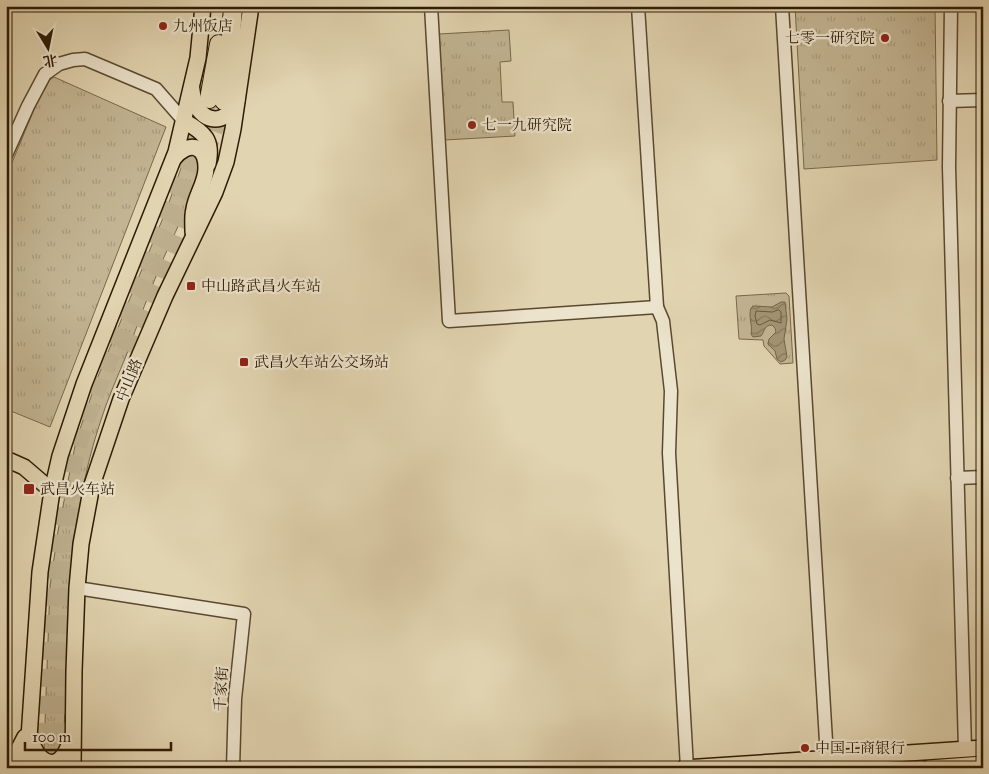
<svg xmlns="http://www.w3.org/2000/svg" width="989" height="774" viewBox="0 0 989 774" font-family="'IM FELL Great Primer','Noto Serif SC',serif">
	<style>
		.grass { fill: url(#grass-tufts); stroke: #78684c }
		.water { fill: url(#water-waves); stroke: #756448 }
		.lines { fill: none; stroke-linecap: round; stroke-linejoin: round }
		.shore { stroke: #69583d; stroke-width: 1 }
		.highway-tunnel { stroke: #bdaf8e; stroke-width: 18; stroke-dasharray: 18 9; stroke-linecap: butt }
		.minor-casing { stroke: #5b492f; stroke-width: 15 }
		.major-casing { stroke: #2e1b04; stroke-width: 18 }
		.highway-casing { stroke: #2e1b04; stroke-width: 20 }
		.minor { stroke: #ece3cc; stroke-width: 12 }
		.major { stroke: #e1d4b0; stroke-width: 15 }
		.highway { stroke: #e1d4b0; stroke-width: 18 }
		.poi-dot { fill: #8f2418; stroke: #ece3cc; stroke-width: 2 }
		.labels { text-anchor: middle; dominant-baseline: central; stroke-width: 4.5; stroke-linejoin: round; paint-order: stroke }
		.poi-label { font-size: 15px; fill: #2e1b04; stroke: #ece3cc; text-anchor: start }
		.street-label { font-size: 15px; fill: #2e1b04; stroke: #ece3cc }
	</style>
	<defs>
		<pattern id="grass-tufts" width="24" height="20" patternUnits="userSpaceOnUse" patternTransform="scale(1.25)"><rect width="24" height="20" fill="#c3b593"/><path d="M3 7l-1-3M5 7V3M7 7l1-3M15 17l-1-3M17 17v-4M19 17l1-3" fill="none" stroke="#a89b7d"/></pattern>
		<pattern id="water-waves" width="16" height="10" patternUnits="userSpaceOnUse" patternTransform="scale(1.25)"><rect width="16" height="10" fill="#a49576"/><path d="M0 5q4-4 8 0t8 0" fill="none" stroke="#86795f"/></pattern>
	</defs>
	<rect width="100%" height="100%" fill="#e1d4b0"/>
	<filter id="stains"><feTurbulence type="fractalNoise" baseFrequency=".004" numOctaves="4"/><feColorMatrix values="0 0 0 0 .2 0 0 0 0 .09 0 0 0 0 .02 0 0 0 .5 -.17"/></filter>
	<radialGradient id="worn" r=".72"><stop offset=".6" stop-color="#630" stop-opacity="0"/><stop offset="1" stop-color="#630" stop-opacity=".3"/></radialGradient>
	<g class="grass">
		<polygon points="795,6 935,6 937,160 804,169"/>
		<polygon points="509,30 511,61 500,62 502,102 513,102 515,136 445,140 439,34"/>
		<polygon points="54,77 166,127 50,427 6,409 6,177 45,83"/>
		<path d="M187,151L201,158C195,193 179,224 164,257C150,290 138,323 126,356C117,378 107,400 100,423C65,527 69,642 63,750L53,759L44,751L50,586L58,531L76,441L97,379L167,208Z"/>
		<polygon points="786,293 789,296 793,363 780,364 764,346 763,340 739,339 736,296"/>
	</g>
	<path class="water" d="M781,302H785L787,319L784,339L787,357L785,360L781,362L777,359L775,351L768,344L769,339L776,332L775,328L772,325C764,325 765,331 761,336L753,337L751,334C753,325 748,317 751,308L753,306L772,307Z"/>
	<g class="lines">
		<polygon class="shore" points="779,310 781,312 781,323 770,320 760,325 757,324 755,316 756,311 772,312"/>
		<g class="highway-tunnel">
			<polyline points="205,157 223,103"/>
			<polyline points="126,351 196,186"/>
			<path d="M46,768C48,672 48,576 69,482C80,428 102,376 123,325C143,278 163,230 183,182L193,154L209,99"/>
			<polyline points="58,768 66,611 80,484"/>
		</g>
		<defs>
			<g id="minor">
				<polyline points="431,6 449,321 657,307"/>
				<polyline points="638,6 657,307 663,321 671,391 669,453 687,768"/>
				<polyline points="782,6 827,758"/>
				<polyline points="951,6 949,167 965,749"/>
				<polyline points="949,101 983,100"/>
				<polyline points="6,155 28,106 45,74 59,64 73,60 85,59 156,89 184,121"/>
				<polyline points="957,478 983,477"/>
				<polyline points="77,588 244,614 235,699 233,768"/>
			</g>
			<g id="major">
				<path d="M192,90C194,120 224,132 237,100"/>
				<path d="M184,121C205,133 213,140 208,164"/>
				<path d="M174,158C188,141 206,144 206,168C206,183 196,195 194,209C192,216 193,224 193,232"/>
				<polyline points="6,459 24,467 52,491"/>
				<path d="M30,737C32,744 35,751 39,756C54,772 67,756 70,740"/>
				<polyline points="9,768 25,737"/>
				<polyline points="27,768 40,572 52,491 60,456 84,384 176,152 198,58 203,6"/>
				<polyline points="73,768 74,671 77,588 81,544 92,485 121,399 165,296 215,192 226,162 233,129 251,6"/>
				<polyline points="684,768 983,748"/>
				<polyline points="929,768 983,764"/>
			</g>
			<g id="highway">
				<polyline points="209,99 219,44"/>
				<polyline points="224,101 230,52 233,6"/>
			</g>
		</defs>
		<use href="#minor" class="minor-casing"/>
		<use href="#major" class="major-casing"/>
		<use href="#highway" class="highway-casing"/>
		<use href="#minor" class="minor"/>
		<use href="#major" class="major"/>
		<use href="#highway" class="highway"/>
	</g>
	<g class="poi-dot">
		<circle cx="163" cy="26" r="5"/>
		<circle cx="885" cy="38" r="5"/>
		<circle cx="472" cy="125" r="5"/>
		<rect x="186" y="281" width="10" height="10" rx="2.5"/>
		<rect x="239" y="357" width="10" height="10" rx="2.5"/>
		<rect x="23" y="483" width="12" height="12" rx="2.5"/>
		<circle cx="805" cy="748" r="5"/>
	</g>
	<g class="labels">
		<g class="poi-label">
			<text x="173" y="26">九州饭店</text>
			<text x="875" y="38" text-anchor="end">七零一研究院</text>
			<text x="482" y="125">七一九研究院</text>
			<text x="201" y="286">中山路武昌火车站</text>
			<text x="254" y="362">武昌火车站公交场站</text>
			<text x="40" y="489">武昌火车站</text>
			<text x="815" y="748">中国工商银行</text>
		</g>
		<g class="street-label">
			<text transform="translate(129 380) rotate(-68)">中山路</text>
			<text transform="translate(221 689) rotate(-86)">千家街</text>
		</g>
	</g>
	<rect width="989" height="774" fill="none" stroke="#e1d4b0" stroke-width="25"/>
	<rect x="8" y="8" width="974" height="759" fill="none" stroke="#2e1b04" stroke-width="2.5"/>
	<rect x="12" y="12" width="964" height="749" fill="none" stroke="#2e1b04"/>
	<g transform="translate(48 48) rotate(170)" stroke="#ece3cc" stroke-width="4" paint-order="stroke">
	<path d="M0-4L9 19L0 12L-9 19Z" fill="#2e1b04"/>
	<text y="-8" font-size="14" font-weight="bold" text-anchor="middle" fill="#2e1b04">北</text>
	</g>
	<path d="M25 742v8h146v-8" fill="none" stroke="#2e1b04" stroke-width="2.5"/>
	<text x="32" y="742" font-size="15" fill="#2e1b04" stroke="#ece3cc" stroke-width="4" paint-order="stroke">100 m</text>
	<rect width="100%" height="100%" filter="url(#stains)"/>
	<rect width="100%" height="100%" fill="url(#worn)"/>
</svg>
